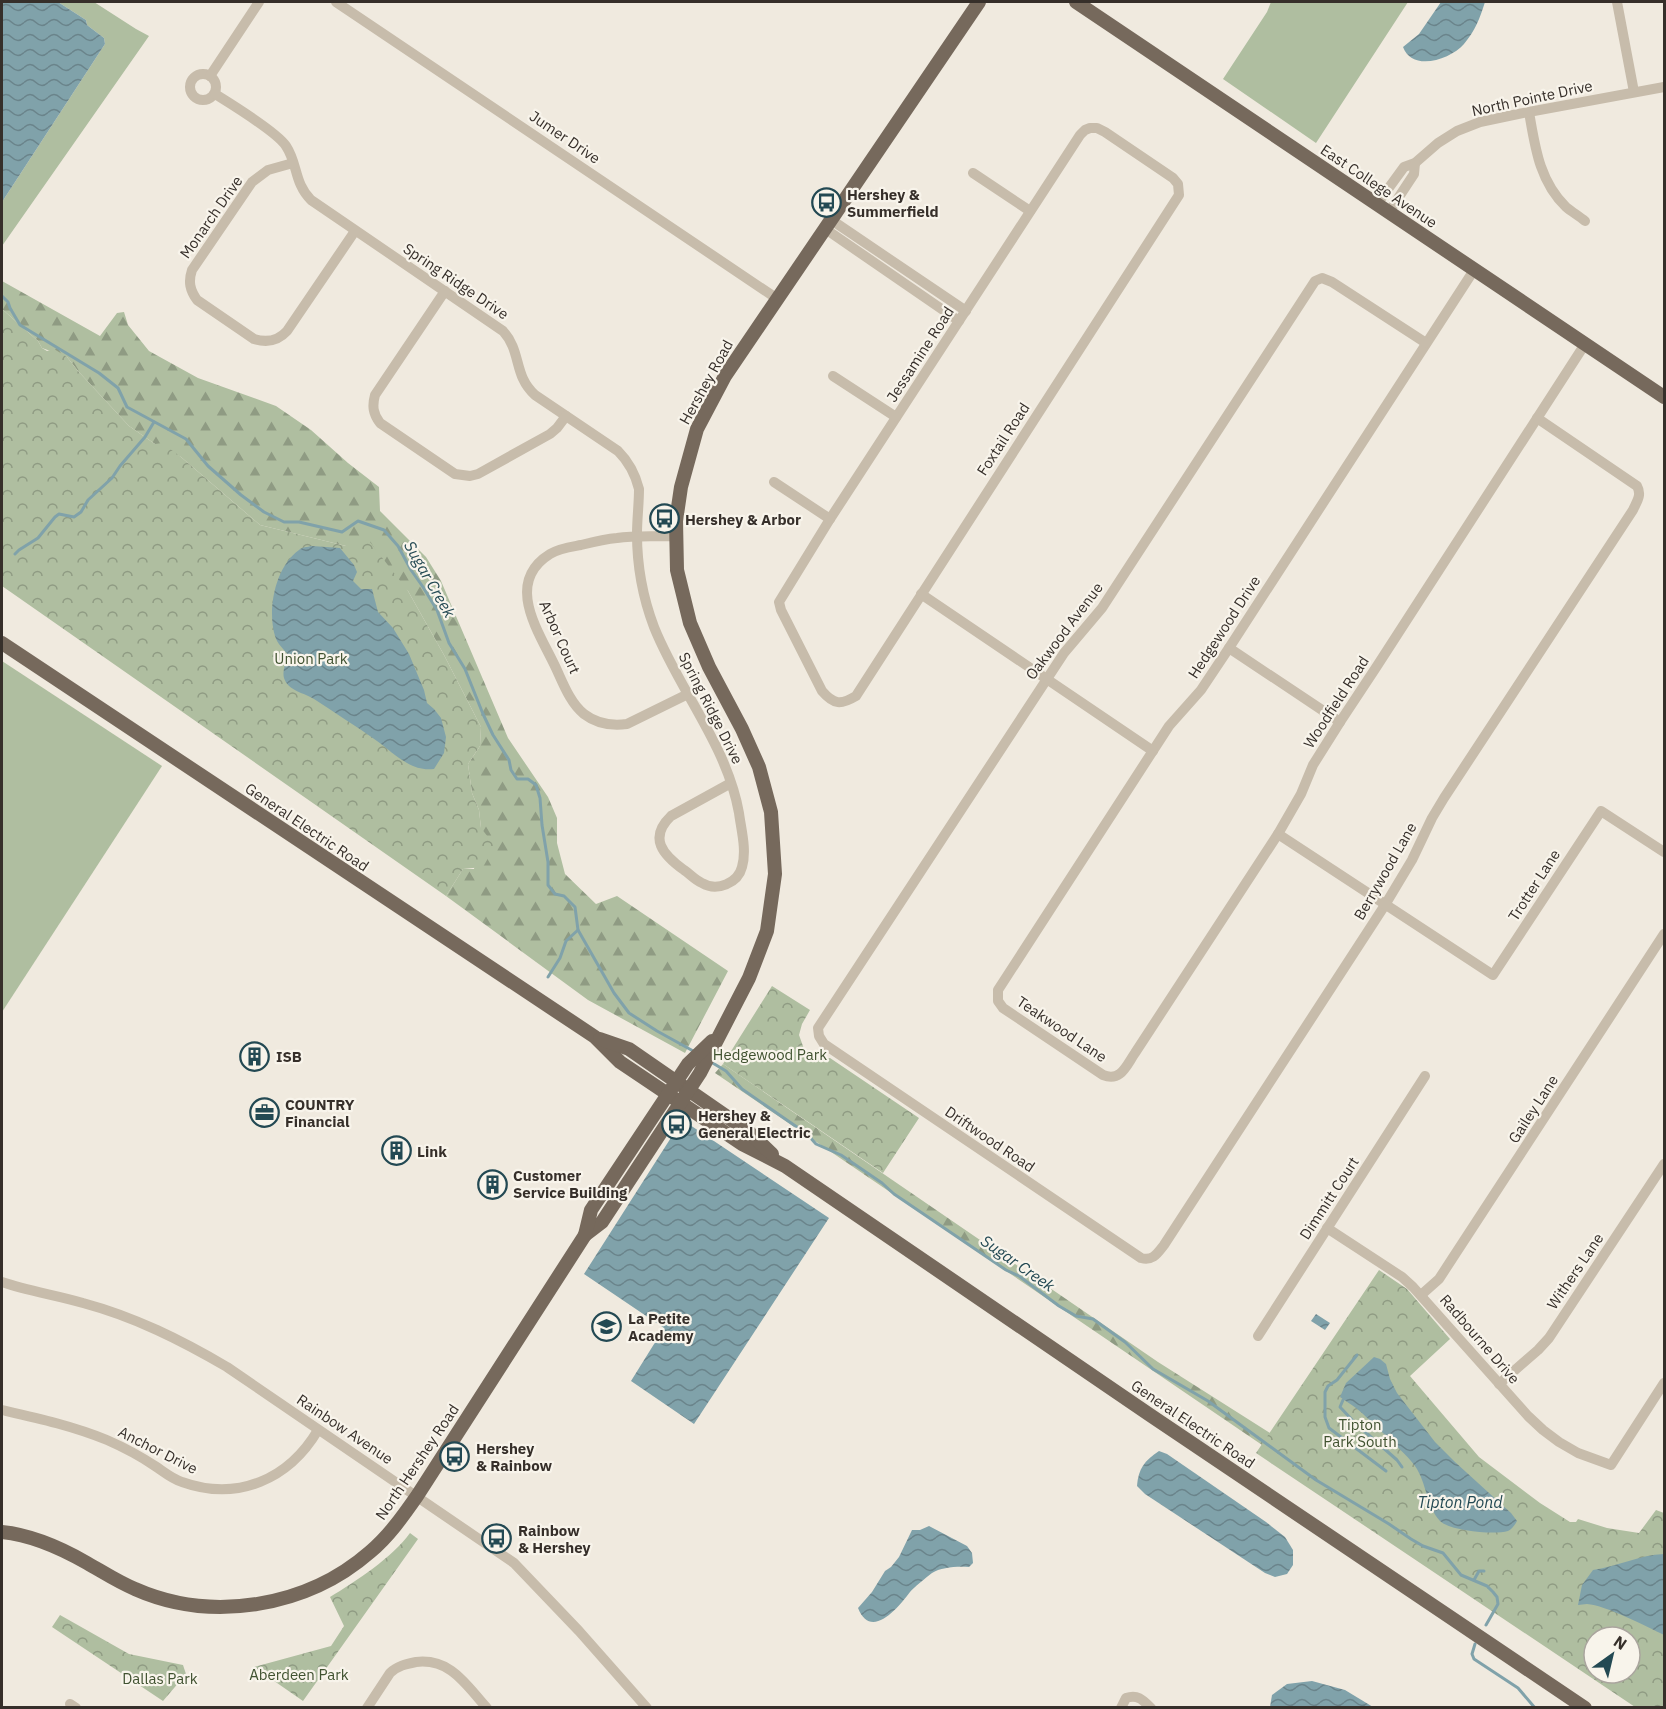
<svg xmlns="http://www.w3.org/2000/svg" width="1666" height="1709" viewBox="0 0 1666 1709" font-family="'IBM Plex Sans',sans-serif">
	<style>
		.grass { fill: #afbea0 }
		.forest { fill: url(#forest-firs) }
		.park { fill: url(#park-crowns); fill-rule: evenodd }
		.water { fill: url(#water-waves) }
		.lines { fill: none; stroke-linecap: round; stroke-linejoin: round }
		.stream { stroke: #80a2aa; stroke-width: 3 }
		.minor { stroke: #c7bcab; stroke-width: 10 }
		.major { stroke: #76695c; stroke-width: 14 }
		.labels { text-anchor: middle; dominant-baseline: central; stroke-width: 4.5; stroke-linejoin: round; paint-order: stroke }
		.street-label { font-size: 15px; fill: #362f2a; stroke: #f8f4eb }
		.poi-label { font-size: 15px; font-weight: bold; fill: #362f2a; stroke: #f8f4eb; text-anchor: start }
		.park-label { font-size: 15px; fill: #405230; stroke: #f8f4eb }
		.water-label { font-size: 16px; font-style: italic; fill: #234953; stroke: #f8f4eb }
	</style>
	<defs>
		<pattern id="forest-firs" width="22" height="20" patternUnits="userSpaceOnUse" patternTransform="scale(1.5)"><rect width="22" height="20" fill="#afbea0"/><path d="M5 1l3.5 6h-7zM16 11l3.5 6h-7z" fill="#8f9b83"/></pattern>
		<pattern id="park-crowns" width="20" height="18" patternUnits="userSpaceOnUse" patternTransform="scale(1.5)"><rect width="20" height="18" fill="#afbea0"/><path d="M2 6a3 3 0 1 1 6 0M12 15a3 3 0 1 1 6 0" fill="none" stroke="#8f9b83"/></pattern>
		<pattern id="water-waves" width="16" height="10" patternUnits="userSpaceOnUse" patternTransform="scale(1.5)"><rect width="16" height="10" fill="#80a2aa"/><path d="M0 5q4-4 8 0t8 0" fill="none" stroke="#6a848b"/></pattern>
	</defs>
	<rect width="100%" height="100%" fill="#f0eadf"/>
	<g class="grass">
		<polygon points="58,2 94,2 136,29 149,36 2,246 2,202 105,44 104,38 87,25 86,20"/>
		<polygon points="1271,2 1408,2 1316,143 1223,79 1267,12"/>
		<polygon points="2,661 162,766 2,1012"/>
	</g>
	<g class="forest">
		<polygon points="2,281 100,336 117,313 124,312 128,325 149,351 198,378 276,406 311,430 348,463 379,487 380,511 426,557 441,581 508,738 548,797 557,818 557,843 565,874 596,904 617,896 728,971 685,1053 588,1000 446,896 463,869 474,869 481,828 479,810 472,793 468,764 480,746 481,727 444,655 408,591 346,546 260,525 181,457 155,444 129,426 78,371 67,357 42,348 38,341 2,309"/>
		<polygon points="723,1064 1158,1362 1270,1433 1365,1515 715,1073"/>
	</g>
	<g class="park">
		<polygon points="2,309 38,341 42,348 47,351 54,349 67,357 78,371 129,426 155,444 162,443 181,457 260,525 346,546 370,542 408,591 444,655 481,727 480,746 468,764 472,793 479,810 481,828 495,846 483,867 463,869 446,896 2,586"/>
		<polygon points="772,986 810,1010 802,1024 799,1035 804,1049 816,1058 830,1058 919,1118 883,1173 723,1064"/>
		<path d="M1379,1270L1407,1289L1450,1339L1410,1376L1479,1457L1540,1503L1570,1522H1576L1578,1519L1607,1528L1639,1533L1656,1510L1664,1513V1707H1635L1256,1453ZM1594,1637H1630V1673H1594Z"/>
		<path d="M410,1533L418,1539L303,1701L254,1667L331,1646L344,1626L330,1597C355,1582 393,1557 410,1533Z"/>
		<polygon points="60,1615 129,1654 183,1665 186,1674 163,1701 52,1627"/>
	</g>
	<g class="water">
		<polygon points="2,2 58,2 86,20 87,25 104,38 105,44 2,202"/>
		<path d="M1441,2H1485C1480,18 1475,31 1464,44C1450,60 1412,72 1403,47L1419,34Z"/>
		<path d="M312,546L340,548L354,565L357,572L353,581L361,589H372L378,612L393,628L409,654L424,690L427,703L434,709L441,718L446,737L444,753L434,769C423,770 416,768 407,763C396,757 387,748 377,741C356,726 335,713 314,699C305,693 288,691 284,678C282,672 286,661 288,655C284,649 277,644 275,636C267,610 275,567 299,550C302,547 307,547 312,546Z"/>
		<polygon points="684,1121 829,1218 694,1424 631,1381 664,1328 584,1274 681,1122"/>
		<polygon points="1316,1314 1330,1323 1325,1330 1311,1321"/>
		<path d="M1374,1357L1380,1359L1386,1364L1390,1379L1397,1393L1435,1442L1455,1462L1511,1513L1517,1521C1515,1525 1512,1529 1508,1531C1494,1535 1450,1531 1440,1521C1426,1506 1427,1483 1415,1466C1406,1454 1394,1444 1383,1433C1374,1425 1365,1415 1356,1408C1351,1404 1345,1401 1340,1397L1346,1383Z"/>
		<path d="M1159,1451L1167,1454L1266,1522L1285,1537L1293,1550V1565L1287,1574L1275,1577L1265,1573L1145,1494L1137,1486C1138,1469 1145,1460 1159,1451Z"/>
		<path d="M929,1526L967,1546L972,1553L973,1563L969,1567C958,1566 941,1567 932,1573C927,1577 913,1588 910,1592C899,1607 871,1641 858,1608L872,1592L885,1571L891,1567L899,1557L912,1530H920Z"/>
		<path d="M1664,1554V1635C1648,1627 1605,1605 1587,1604C1584,1604 1581,1605 1578,1605L1582,1585L1593,1570C1618,1566 1640,1555 1664,1554Z"/>
		<polygon points="1312,1681 1345,1690 1373,1707 1270,1707 1272,1695 1287,1684"/>
	</g>
	<g class="lines">
		<g class="stream">
			<polyline points="2,296 8,302 10,308 20,325 99,373 118,388 127,407 186,439 208,466 241,495 264,512 284,522 299,522 342,532 358,521 384,530 398,546 411,570 423,587 437,610 449,643 465,669 483,714 493,735 509,760 511,770 517,779 528,779 536,785 540,798 542,825 548,862 548,885 555,894 564,896 575,907 578,930 614,993 629,1013 657,1031 695,1052"/>
			<polyline points="15,554 19,550 38,538 55,517 59,514 74,517 81,512 88,500 112,478 120,466 145,437 154,422"/>
			<polyline points="548,977 560,958 566,941 578,930"/>
			<polyline points="711,1062 726,1071 742,1089 807,1134 816,1144 841,1155 882,1183 894,1194 1006,1270 1019,1276 1059,1306 1076,1316 1093,1319 1125,1342 1153,1369 1208,1401 1316,1480 1389,1524 1411,1539 1423,1546 1443,1553 1461,1575 1487,1586 1493,1592 1497,1597 1498,1604 1486,1625"/>
			<polyline points="1357,1355 1337,1380 1328,1386 1325,1392 1325,1417 1329,1428 1386,1471"/>
			<polyline points="1343,1400 1340,1407 1355,1423 1397,1460 1402,1467"/>
			<polyline points="1474,1580 1479,1571 1484,1571"/>
			<polyline points="1475,1644 1472,1654 1474,1659 1518,1688 1535,1708"/>
		</g>
		<g class="minor">
			<polyline points="336,2 776,298"/>
			<polyline points="1617,2 1634,92"/>
			<circle cx="203" cy="87" r="13"/>
			<polyline points="210,76 259,2"/>
			<path d="M215,94C231,104 277,132 286,146C298,164 294,183 311,200L503,331C522,352 513,375 535,395L618,451C629,462 635,473 639,489C639,504 637,519 637,534C637,566 643,598 654,627C679,690 727,745 739,813C741,829 747,850 742,867C738,883 717,892 702,883C695,880 690,874 684,870C663,855 648,838 671,816L731,783"/>
			<path d="M1529,112C1535,146 1539,181 1566,207C1572,212 1579,216 1585,221"/>
			<path d="M1090,128H1097L1105,132L1173,178L1178,184L1179,195L856,696C841,705 834,705 822,691L781,610L779,602L830,519L1080,135L1085,130Z"/>
			<path d="M293,163L268,170L252,182L192,270C188,282 190,290 197,300L254,339C267,343 278,341 287,331L355,231"/>
			<polyline points="973,173 1030,211"/>
			<polyline points="1377,204 1404,167 1415,163 1438,143 1457,131 1480,122 1518,114 1664,87"/>
			<polyline points="1389,212 1414,174 1415,163"/>
			<polyline points="830,219 966,311"/>
			<polyline points="824,228 959,321"/>
			<path d="M1474,270L1229,648L1201,690L1169,726L998,990V1001L1003,1008L1103,1075C1121,1082 1126,1066 1135,1053L1278,834L1301,794L1313,765L1340,722L1377,666L1585,344"/>
			<path d="M445,291L375,395C372,406 373,414 380,423L455,474L470,476L478,474L550,434L557,428L566,416"/>
			<path d="M1426,343L1332,282L1322,278L1315,281L1102,608L1064,653L818,1028L819,1036L824,1044L1141,1258C1153,1261 1157,1254 1164,1245L1385,905L1412,860L1432,818L1444,798L1633,510C1637,501 1642,495 1637,486L1537,418"/>
			<polyline points="833,376 896,417"/>
			<polyline points="774,482 830,519"/>
			<path d="M677,536C657,537 636,535 617,538C605,539 593,542 581,545C570,547 560,548 550,554C505,582 537,629 554,664C562,680 569,702 584,714C597,724 612,726 627,724L688,694"/>
			<polyline points="921,594 1153,751"/>
			<polyline points="1229,648 1340,722"/>
			<polyline points="1278,834 1493,975 1601,811 1664,852"/>
			<polyline points="1327,1228 1402,1277 1413,1287 1528,1416 1543,1430 1559,1442 1578,1453 1611,1465 1664,1383"/>
			<path d="M2,1282C28,1291 56,1295 83,1303C135,1317 181,1340 227,1367L514,1563L579,1631L647,1708"/>
			<polyline points="1421,1295 1439,1279 1452,1259 1664,934"/>
			<polyline points="1258,1336 1425,1076"/>
			<polyline points="1499,1384 1538,1350 1549,1338 1664,1164"/>
			<path d="M2,1410C37,1418 73,1426 107,1440C123,1447 140,1456 155,1466C164,1472 172,1479 182,1482C238,1502 289,1479 318,1430"/>
			<polyline points="70,1704 76,1708"/>
			<path d="M367,1708L390,1673C397,1666 406,1664 416,1662C451,1658 466,1685 487,1708"/>
			<path d="M1121,1708L1126,1698C1138,1694 1143,1700 1151,1708"/>
		</g>
		<g class="major">
			<polyline points="1076,2 1664,397"/>
			<polyline points="2,643 595,1037 620,1062 742,1144 785,1166 1150,1415 1585,1708"/>
			<polyline points="600,1039 629,1049 749,1132 772,1154"/>
			<polyline points="585,1235 602,1222 700,1073 749,978 767,931 775,874 771,812 759,767 742,729 709,667 690,623 677,570 676,521 681,487 697,429 725,376 979,2"/>
			<path d="M2,1532C32,1535 61,1548 87,1563C103,1572 118,1582 135,1589C212,1623 307,1607 370,1552C389,1536 403,1516 417,1496L585,1235L591,1210L688,1064L712,1041"/>
		</g>
	</g>
	<defs>
		<symbol id="bus-ring" viewBox="-11 -11 22 22"><circle r="9.5" fill="#f8f4eb" stroke="#234953" stroke-width="1.5"/><path d="M-5-6H5V4H4V6H2V4H-2V6H-4V4H-5ZM-3.5-4V0h7V-4ZM-3.5 1.2v1.5H-2V1.2ZM2 1.2v1.5H3.5V1.2Z" fill="#234953"/></symbol>
		<symbol id="building-ring" viewBox="-11 -11 22 22"><circle r="9.5" fill="#f8f4eb" stroke="#234953" stroke-width="1.5"/><path d="M-4-6H4V6H1V3H-1V6H-4ZM-2.5-4.3h1.7v1.8h-1.7ZM.8-4.3h1.7v1.8H.8ZM-2.5-1h1.7V.8h-1.7ZM.8-1h1.7V.8H.8Z" fill="#234953"/></symbol>
		<symbol id="office-ring" viewBox="-11 -11 22 22"><circle r="9.5" fill="#f8f4eb" stroke="#234953" stroke-width="1.5"/><path d="M-6-3h4V-5.5h4V-3h4V5H-6ZM-1-4.5V-3h2v-1.5ZM-6 0V1H6V0Z" fill="#234953"/></symbol>
		<symbol id="school-ring" viewBox="-11 -11 22 22"><circle r="9.5" fill="#f8f4eb" stroke="#234953" stroke-width="1.5"/><path d="M0-5L7-2L0 1L-7-2ZM-4 1L0 2.5L4 1V4Q0 6-4 4Z" fill="#234953"/></symbol>
	</defs>
	<g fill-rule="evenodd">
		<use href="#bus-ring" x="810" y="186" width="33" height="33"/>
		<use href="#bus-ring" x="648" y="502" width="33" height="33"/>
		<use href="#building-ring" x="238" y="1040" width="33" height="33"/>
		<use href="#office-ring" x="248" y="1096" width="33" height="33"/>
		<use href="#bus-ring" x="660" y="1108" width="33" height="33"/>
		<use href="#building-ring" x="380" y="1134" width="33" height="33"/>
		<use href="#building-ring" x="476" y="1168" width="33" height="33"/>
		<use href="#school-ring" x="590" y="1310" width="33" height="33"/>
		<use href="#bus-ring" x="438" y="1440" width="33" height="33"/>
		<use href="#bus-ring" x="480" y="1522" width="33" height="33"/>
	</g>
	<g class="labels">
		<g class="street-label">
			<text transform="translate(1532 98) rotate(-12)">North Pointe Drive</text>
			<text transform="translate(565 137) rotate(34)">Jumer Drive</text>
			<text transform="translate(1379 186) rotate(34)">East College Avenue</text>
			<text transform="translate(211 217) rotate(-55)">Monarch Drive</text>
			<text transform="translate(456 281) rotate(34)">Spring Ridge Drive</text>
			<text transform="translate(920 354) rotate(-57)">Jessamine Road</text>
			<text transform="translate(706 382) rotate(-61)">Hershey Road</text>
			<text transform="translate(1003 439) rotate(-57)">Foxtail Road</text>
			<text transform="translate(1224 627) rotate(-57)">Hedgewood Drive</text>
			<text transform="translate(1064 631) rotate(-53)">Oakwood Avenue</text>
			<text transform="translate(560 637) rotate(66)">Arbor Court</text>
			<text transform="translate(1336 702) rotate(-57)">Woodfield Road</text>
			<text transform="translate(711 708) rotate(63)">Spring Ridge Drive</text>
			<text transform="translate(307 827) rotate(34)">General Electric Road</text>
			<text transform="translate(1385 871) rotate(-60)">Berrywood Lane</text>
			<text transform="translate(1534 885) rotate(-57)">Trotter Lane</text>
			<text transform="translate(1062 1029) rotate(34)">Teakwood Lane</text>
			<text transform="translate(1533 1109) rotate(-57)">Gailey Lane</text>
			<text transform="translate(990 1139) rotate(34)">Driftwood Road</text>
			<text transform="translate(1329 1198) rotate(-57)">Dimmitt Court</text>
			<text transform="translate(1575 1271) rotate(-56)">Withers Lane</text>
			<text transform="translate(1480 1339) rotate(49)">Radbourne Drive</text>
			<text transform="translate(1193 1424) rotate(34)">General Electric Road</text>
			<text transform="translate(345 1429) rotate(34)">Rainbow Avenue</text>
			<text transform="translate(158 1450) rotate(27)">Anchor Drive</text>
			<text transform="translate(417 1462) rotate(-56)">North Hershey Road</text>
		</g>
		<g class="poi-label">
			<text x="847" y="194">Hershey &amp;<tspan x="847" dy="17">Summerfield</tspan></text>
			<text x="685" y="519">Hershey &amp; Arbor</text>
			<text x="276" y="1056">ISB</text>
			<text x="285" y="1104">COUNTRY<tspan x="285" dy="17">Financial</tspan></text>
			<text x="698" y="1115">Hershey &amp;<tspan x="698" dy="17">General Electric</tspan></text>
			<text x="417" y="1151">Link</text>
			<text x="513" y="1175">Customer<tspan x="513" dy="17">Service Building</tspan></text>
			<text x="628" y="1318">La Petite<tspan x="628" dy="17">Academy</tspan></text>
			<text x="476" y="1448">Hershey<tspan x="476" dy="17">&amp; Rainbow</tspan></text>
			<text x="518" y="1530">Rainbow<tspan x="518" dy="17">&amp; Hershey</tspan></text>
		</g>
		<g class="park-label">
			<text x="311" y="658">Union Park</text>
			<text x="770" y="1054">Hedgewood Park</text>
			<text x="1360" y="1424">Tipton<tspan x="1360" dy="17">Park South</tspan></text>
			<text x="299" y="1674">Aberdeen Park</text>
			<text x="160" y="1678">Dallas Park</text>
		</g>
		<g class="water-label">
			<text transform="translate(430 579) rotate(60)">Sugar Creek</text>
			<text transform="translate(1018 1263) rotate(35)">Sugar Creek</text>
			<text x="1460" y="1502">Tipton Pond</text>
		</g>
	</g>
	<rect width="1666" height="1709" fill="none" stroke="#362f2a" stroke-width="6"/>
	<g transform="translate(1612 1655) rotate(34)"><circle r="28" fill="#f8f4eb" stroke="#aaa59e" stroke-width="1.5"/>
	<path d="M0-4.5L10 22L0 15L-10 22Z" fill="#234953"/>
	<text y="-9" font-size="16" font-weight="bold" text-anchor="middle" fill="#362f2a">N</text>
	</g>
</svg>
